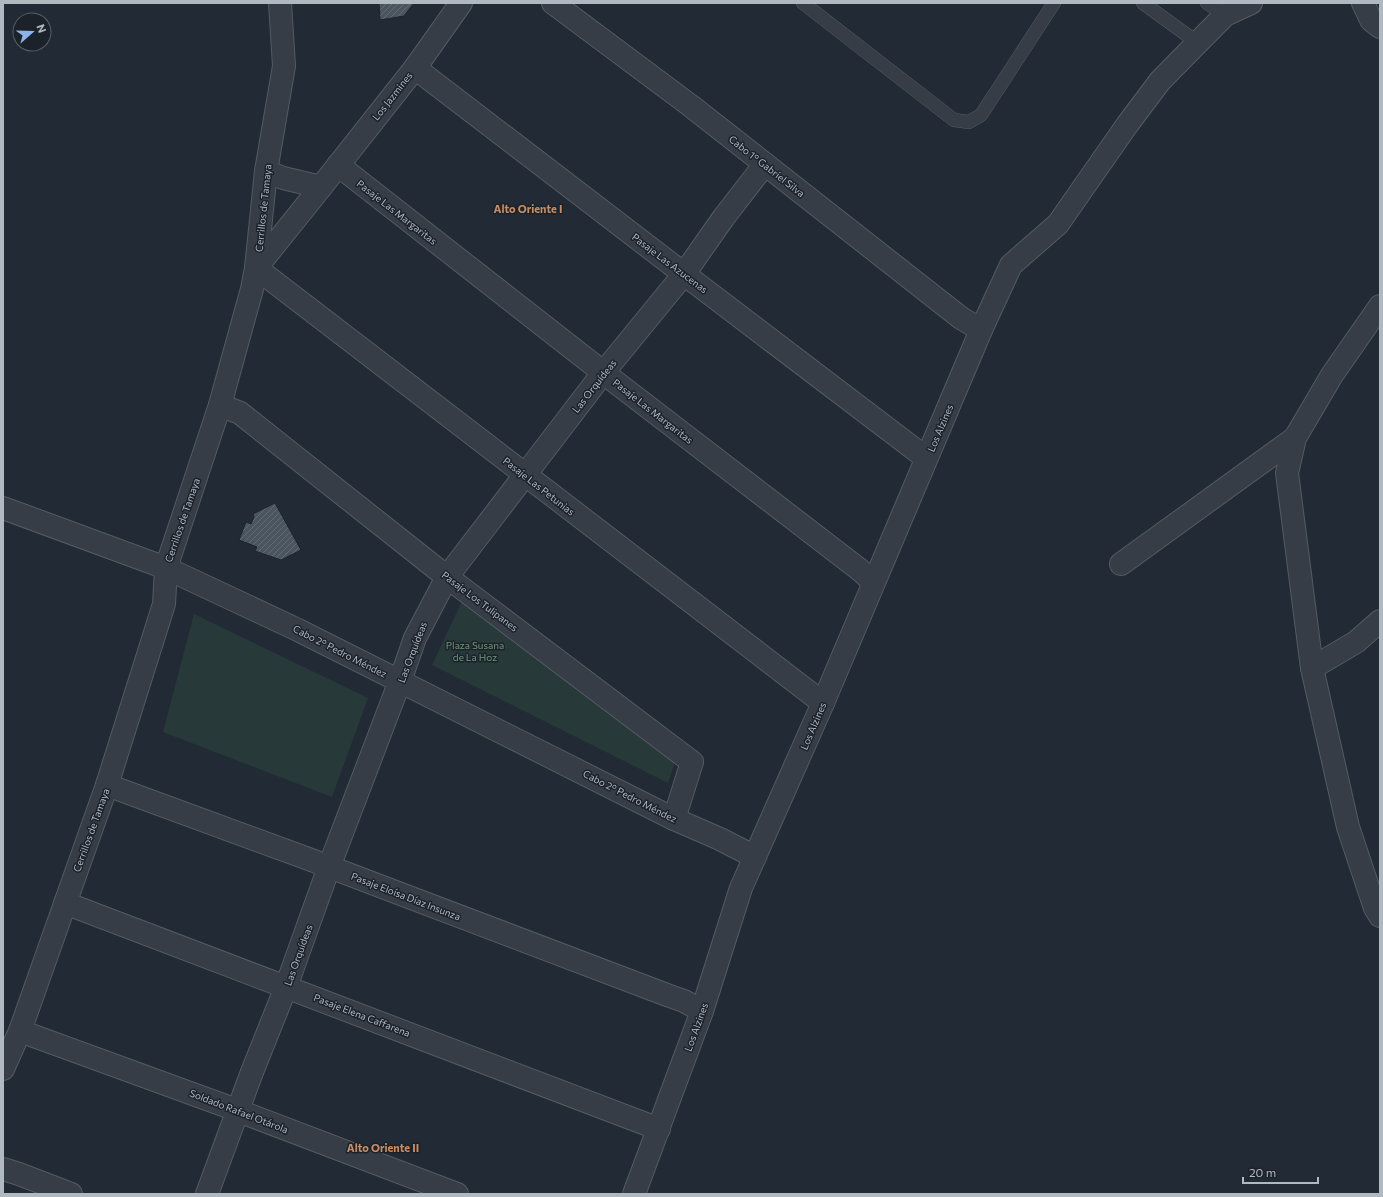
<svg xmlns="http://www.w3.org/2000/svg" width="1383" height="1197" viewBox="0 0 1383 1197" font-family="Commissioner,sans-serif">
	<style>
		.green { fill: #273938 }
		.building { fill: url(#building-hatch); stroke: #1d242c }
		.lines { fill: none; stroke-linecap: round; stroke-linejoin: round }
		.lane-casing { stroke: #535b63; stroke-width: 14 }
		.street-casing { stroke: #535b63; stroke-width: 24 }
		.lane { stroke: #363d46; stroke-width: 13 }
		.street { stroke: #363d46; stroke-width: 22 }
		.labels { text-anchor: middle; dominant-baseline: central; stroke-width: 3; stroke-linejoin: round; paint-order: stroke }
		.street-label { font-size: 10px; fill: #b0b8c2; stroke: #1b222a }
		.park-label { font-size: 10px; fill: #719679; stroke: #1b222a }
		.neighbourhood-label { font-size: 11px; font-weight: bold; fill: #c68d67; stroke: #1b222a }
	</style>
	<defs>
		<pattern id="building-hatch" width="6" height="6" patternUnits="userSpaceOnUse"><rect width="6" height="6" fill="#4b5560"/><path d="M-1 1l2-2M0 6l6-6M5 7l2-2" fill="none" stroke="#626b75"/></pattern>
	</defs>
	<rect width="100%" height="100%" fill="#222b35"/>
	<g class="green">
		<polygon points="462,601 675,762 668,783 432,665"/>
		<polygon points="194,614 368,698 332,797 163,732"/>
	</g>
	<g class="building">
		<polygon points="379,3 414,3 404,16 380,20"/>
		<polygon points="275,503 301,550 281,560 255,551 257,547 239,540 246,522 251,524 254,517 253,514"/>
	</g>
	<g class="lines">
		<defs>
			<g id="lane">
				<polyline points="803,3 954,120 969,122 981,115 1054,3"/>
				<polyline points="1143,3 1198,43"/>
				<polyline points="1207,3 1225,15"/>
			</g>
			<g id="street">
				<polyline points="553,3 691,106 961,318 981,330"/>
				<polyline points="1363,3 1371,20 1380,27"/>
				<polyline points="415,68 684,274 926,458"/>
				<polyline points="338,165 618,384 860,570 873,582"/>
				<polyline points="266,171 283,178 321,187"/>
				<polyline points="256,268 823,703"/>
				<polyline points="256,268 321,187 415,68 461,3"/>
				<polyline points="1380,306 1332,375 1295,438 1287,473 1312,668 1348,827 1375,908 1380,916"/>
				<polyline points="220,405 240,413 447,577 692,762 674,819"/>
				<polyline points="3,508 166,568 298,630 674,819 720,839 755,857"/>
				<polyline points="1121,564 1295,438"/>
				<polyline points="1312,668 1356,642 1380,621"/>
				<polyline points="107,785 306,858 667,995 684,1001 702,1011"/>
				<polyline points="65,903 659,1129"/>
				<polyline points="20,1031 223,1105 457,1194"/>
				<polyline points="3,1069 20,1031 107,785 164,604 166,568 220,405 252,289 256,268 266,171 284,66 280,3"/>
				<polyline points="3,1169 19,1174 71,1194"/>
				<polyline points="207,1194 252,1072 286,987 329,867 400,681 415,638 447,577 603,373 684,274 724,217 765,164"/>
				<polyline points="634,1194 702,1011 741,888 823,703 981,330 1011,265 1058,224 1127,125 1160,81 1225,15 1251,3"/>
			</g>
		</defs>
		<use href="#lane" class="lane-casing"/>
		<use href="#street" class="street-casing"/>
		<use href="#lane" class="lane"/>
		<use href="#street" class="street"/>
	</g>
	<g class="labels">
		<g class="street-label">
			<text transform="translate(392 96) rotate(-52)">Los Jazmines</text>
			<text transform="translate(767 166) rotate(38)">Cabo 1° Gabriel Silva</text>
			<text transform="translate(263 208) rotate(-84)">Cerrillos de Tamaya</text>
			<text transform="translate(397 212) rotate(38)">Pasaje Las Margaritas</text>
			<text transform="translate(670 263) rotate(37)">Pasaje Las Azucenas</text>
			<text transform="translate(594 386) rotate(-52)">Las Orquídeas</text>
			<text transform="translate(653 411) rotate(38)">Pasaje Las Margaritas</text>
			<text transform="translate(940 428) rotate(-67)">Los Alzines</text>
			<text transform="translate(539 486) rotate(38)">Pasaje Las Petunias</text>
			<text transform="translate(182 520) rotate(-71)">Cerrillos de Tamaya</text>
			<text transform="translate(480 601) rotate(37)">Pasaje Los Tulipanes</text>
			<text transform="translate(340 651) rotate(27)">Cabo 2° Pedro Méndez</text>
			<text transform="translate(412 652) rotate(-69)">Las Orquídeas</text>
			<text transform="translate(813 726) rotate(-67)">Los Alzines</text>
			<text transform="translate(630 796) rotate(27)">Cabo 2° Pedro Méndez</text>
			<text transform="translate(91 830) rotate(-70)">Cerrillos de Tamaya</text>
			<text transform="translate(406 896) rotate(21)">Pasaje Eloísa Díaz Insunza</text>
			<text transform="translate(298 955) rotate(-70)">Las Orquídeas</text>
			<text transform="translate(362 1015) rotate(21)">Pasaje Elena Caffarena</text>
			<text transform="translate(696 1027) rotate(-70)">Los Alzines</text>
			<text transform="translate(239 1111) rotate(21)">Soldado Rafael Otárola</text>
		</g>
		<g class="park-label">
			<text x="475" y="645">Plaza Susana<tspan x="475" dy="12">de La Hoz</tspan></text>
		</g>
		<g class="neighbourhood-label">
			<text x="528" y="208">Alto Oriente I</text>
			<text x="383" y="1147">Alto Oriente II</text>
		</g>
	</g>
	<rect width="1383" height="1197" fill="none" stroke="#b0b8c2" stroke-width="8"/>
	<g transform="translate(32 32) rotate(70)"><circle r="19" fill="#1b222a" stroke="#575e67"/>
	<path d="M0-3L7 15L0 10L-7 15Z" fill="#8cb4eb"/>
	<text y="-6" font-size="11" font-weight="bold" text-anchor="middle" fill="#b0b8c2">N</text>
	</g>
	<path d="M1243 1177v6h75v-6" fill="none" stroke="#b0b8c2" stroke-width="2"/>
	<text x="1249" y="1177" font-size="12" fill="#b0b8c2" stroke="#1b222a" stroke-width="3" paint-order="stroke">20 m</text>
</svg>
